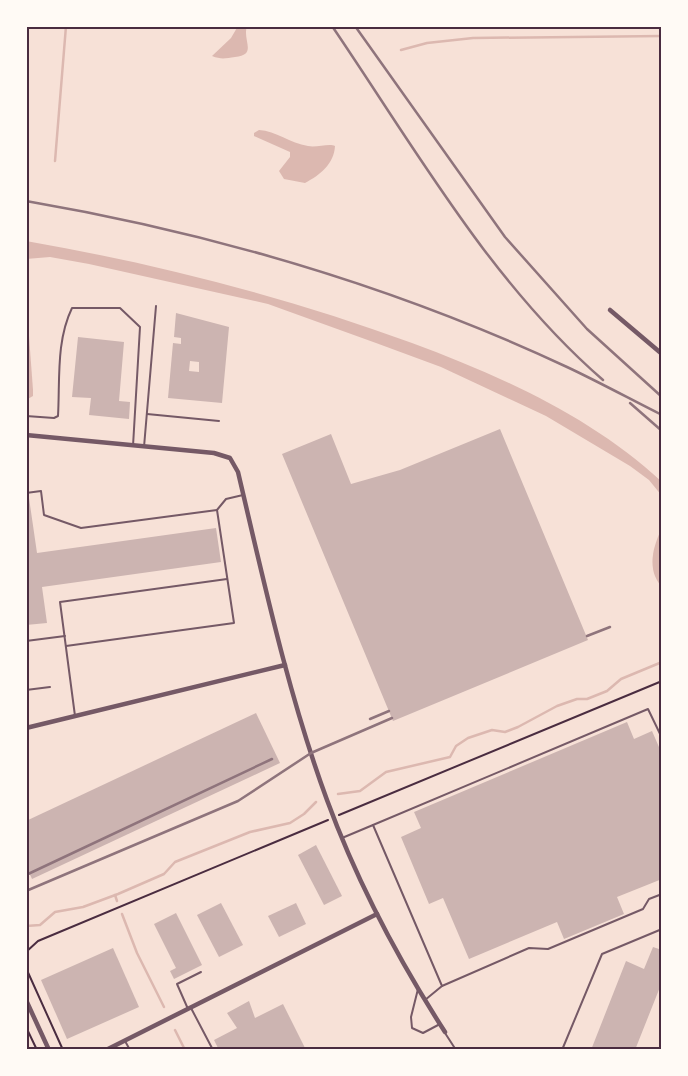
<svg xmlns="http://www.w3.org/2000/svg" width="688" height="1076" viewBox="0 0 688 1076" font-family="Mulish,sans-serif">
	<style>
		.water { fill: #dcb8b0 }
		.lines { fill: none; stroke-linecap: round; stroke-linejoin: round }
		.stream { stroke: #dcb8b0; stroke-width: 2.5 }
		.building { fill: #ccb4b1; fill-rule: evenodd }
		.path { stroke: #4a2c40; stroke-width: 2 }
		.service { stroke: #755966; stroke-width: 2 }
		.minor { stroke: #755966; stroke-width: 4.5 }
		.rail { stroke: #8f747c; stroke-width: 2.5 }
		.neatline { fill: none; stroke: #4a2c40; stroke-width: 2 }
	</style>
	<rect width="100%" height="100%" fill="#f7e1d7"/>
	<g class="water">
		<path d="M238,26H247C242,40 258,55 235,57C226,58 222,60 212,56L231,38Z"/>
		<path d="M259,130C276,131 290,143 308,146C316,148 329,143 335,146C334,164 320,175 305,183L284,179L279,171L290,157V152L254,136V133Z"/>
		<path d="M26,241C158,264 287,297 412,343C501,376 592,417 662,482V496L649,480L630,466L546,416L441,367L376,343L268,304L89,264L50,257L26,259Z"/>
		<polygon points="26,296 33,390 33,396 26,400"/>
		<path d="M662,528V587C646,570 653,546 662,528Z"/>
	</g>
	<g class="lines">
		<g class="stream">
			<polyline points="401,50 427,43 473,38 662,36"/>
			<polyline points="55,161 66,26"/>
			<polyline points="338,794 360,791 386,772 450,757 456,746 468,738 492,730 505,732 518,727 557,706 577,699 587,699 607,691 621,679 662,662"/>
			<polyline points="115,895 117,901"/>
			<polyline points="122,914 137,953 164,1007"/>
			<polyline points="26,926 40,925 55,912 83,907 118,894 164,874 175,862 250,832 290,823 304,814 316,802"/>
			<polyline points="175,1030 185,1050"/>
		</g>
	</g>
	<g class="building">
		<path d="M176,313L229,327L222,403L168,398L173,343L181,344V338L174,337ZM190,361L199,362V372L189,371Z"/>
		<polygon points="78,337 124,342 119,401 130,402 129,419 89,415 91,398 72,397"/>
		<polygon points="500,429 588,640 393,721 282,454 331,434 351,484 400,470"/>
		<polygon points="26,498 29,498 37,553 216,528 221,562 42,587 47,623 26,625"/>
		<polygon points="256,713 280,763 32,879 26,866 26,821"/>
		<polygon points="627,722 634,739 652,731 662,754 662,879 617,897 624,914 564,939 557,922 469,959 443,898 429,904 401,837 421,828 414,812"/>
		<polygon points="316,845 342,896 324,905 298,855"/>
		<polygon points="221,903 243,945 219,957 197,915"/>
		<polygon points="296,903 306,924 279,937 268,916"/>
		<polygon points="176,913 202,965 174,979 170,971 176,968 154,924"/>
		<polygon points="653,947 662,950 662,982 635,1050 591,1050 626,961 644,969"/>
		<polygon points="113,948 139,1007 67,1039 41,980"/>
		<polygon points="249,1001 255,1018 283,1004 306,1050 219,1050 214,1040 237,1028 227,1013"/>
	</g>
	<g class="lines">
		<g class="path">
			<polyline points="339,815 662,681"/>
			<polyline points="26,952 38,941 328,820"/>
			<polyline points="26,968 63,1050"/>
			<polyline points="26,1027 37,1050"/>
		</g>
		<g class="service">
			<polyline points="147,414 219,421"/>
			<path d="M26,416L54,418L58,416C60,380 56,341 72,308H120L140,327L133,446"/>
			<polyline points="144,447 156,306"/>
			<polyline points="26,493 41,491 44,515 81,528 217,510"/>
			<polyline points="26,641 65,636"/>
			<polyline points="66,646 234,623 217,510 226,499 243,495"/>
			<polyline points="26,690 50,687"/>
			<polyline points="75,716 60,602 227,579"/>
			<polyline points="373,825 648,709 662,738"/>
			<polyline points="342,838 373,825 442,986 425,1000"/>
			<polyline points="442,986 529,948 548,949 643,909 649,899 662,894"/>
			<polyline points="418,989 411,1017 412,1028 423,1033 440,1024"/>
			<polyline points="191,1008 213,1050"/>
			<polyline points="188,1009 177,984 201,972"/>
			<polyline points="445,1033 456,1050"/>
			<polyline points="125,1041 130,1050"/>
			<polyline points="562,1050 602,954 662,929"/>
			<polyline points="659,1050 662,1043"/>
		</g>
		<g class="minor">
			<polyline points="610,310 662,354"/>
			<path d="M26,435L214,453L230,458L238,472C264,582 288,694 327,800C357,882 398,959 445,1032"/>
			<polyline points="26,728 285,665"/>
			<polyline points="26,1000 49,1050"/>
			<polyline points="106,1050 377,914"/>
		</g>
		<g class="rail">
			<path d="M332,26C415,148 491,283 603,380"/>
			<polyline points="355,26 505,237 587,329 662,397"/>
			<path d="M26,201C212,233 396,287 567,367C599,382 630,399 662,415"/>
			<polyline points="630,403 662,431"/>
			<polyline points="587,636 610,627"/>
			<polyline points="370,719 389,711"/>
			<polyline points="26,875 272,759"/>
			<polyline points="26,891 238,801 311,753 392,718"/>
		</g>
	</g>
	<rect width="688" height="1076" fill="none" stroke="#fffaf5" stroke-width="55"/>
	<rect x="28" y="28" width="632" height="1020" class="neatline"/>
</svg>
